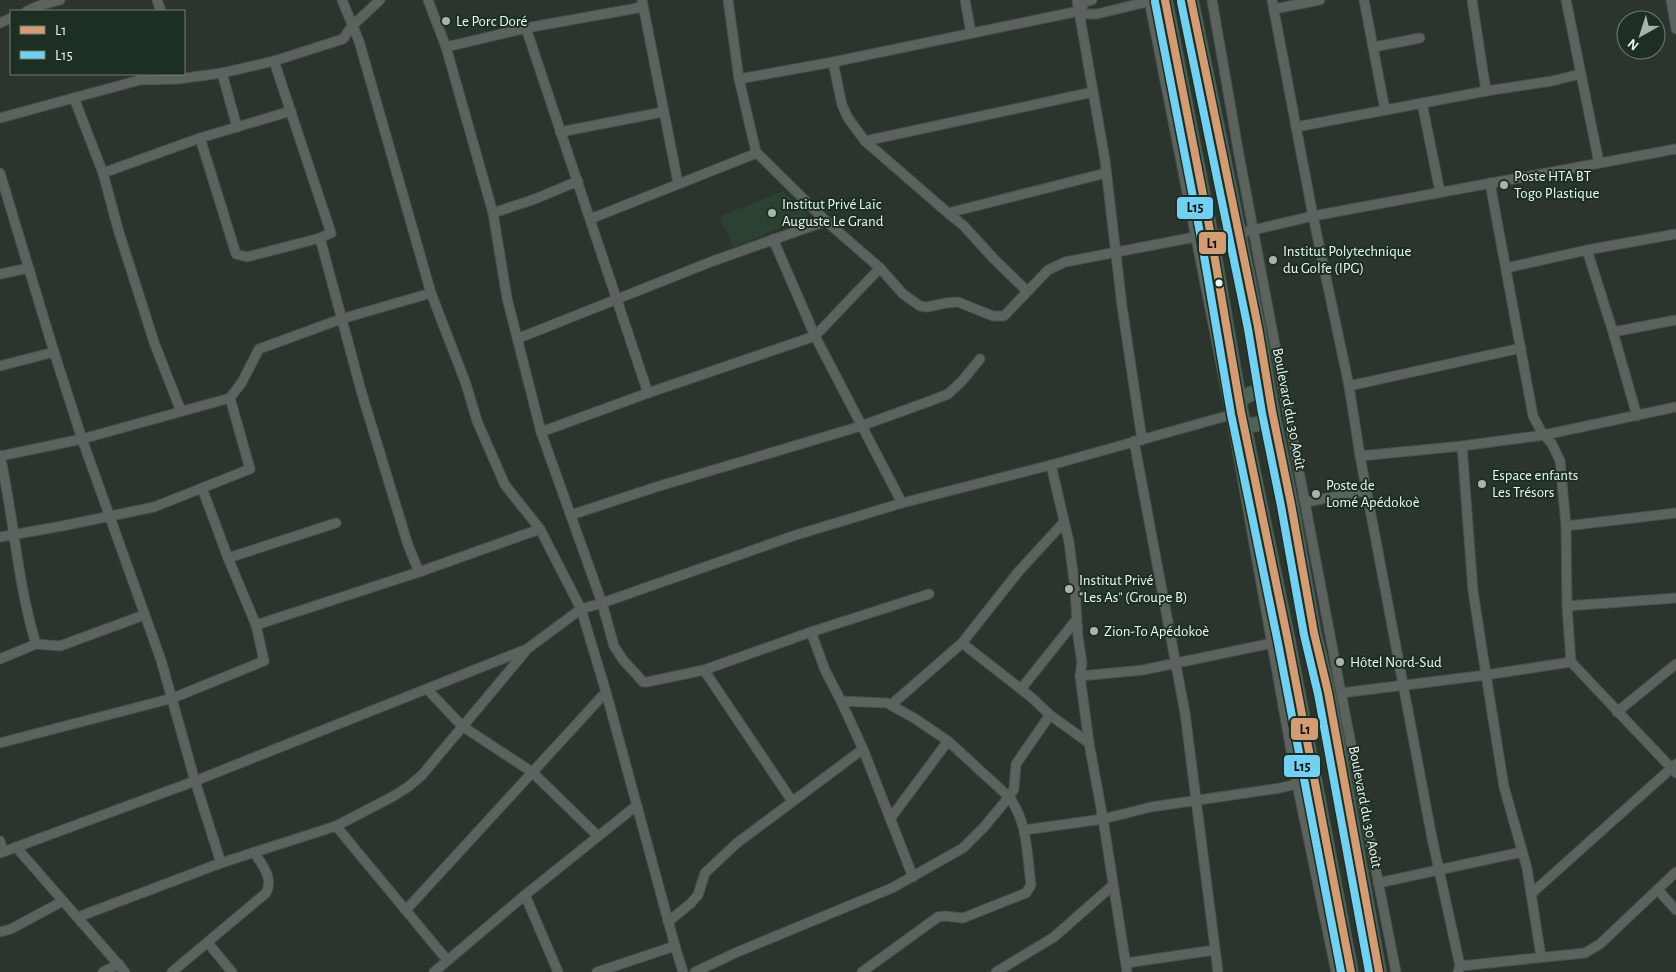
<svg xmlns="http://www.w3.org/2000/svg" width="1676" height="972" viewBox="0 0 1676 972" font-family="'Alegreya Sans',sans-serif">
	<style>
		.built { fill: #2b4233 }
		.lines { fill: none; stroke-linecap: round; stroke-linejoin: round }
		.minor-casing { stroke: #48504a; stroke-width: 11 }
		.highway-casing { stroke: #48504a; stroke-width: 16 }
		.minor { stroke: #5c635e; stroke-width: 9 }
		.highway { stroke: #4d6558; stroke-width: 14 }
		.bus-1-casing { stroke: #1d2e23; stroke-width: 11 }
		.bus-2-casing { stroke: #1d2e23; stroke-width: 11 }
		.bus-1 { stroke: #d39c74; stroke-width: 8 }
		.bus-2 { stroke: #74d0f1; stroke-width: 8 }
		.poi-dot { fill: #a8b3ab; stroke: #1d2e23; stroke-width: 2 }
		.bus-dot { fill: #ecf7ef; stroke: #1d2e23; stroke-width: 2 }
		.labels { text-anchor: middle; dominant-baseline: central; stroke-width: 4; stroke-linejoin: round; paint-order: stroke }
		.poi-label { font-size: 15px; fill: #ecf7ef; stroke: #1d2e23; text-anchor: start }
		.street-label { font-size: 15px; fill: #ecf7ef; stroke: #1d2e23 }
		.line-badge { stroke: #1d2e23; stroke-width: 2 }
		.pale-badge-label { font-size: 14px; text-anchor: middle; font-weight: bold; fill: #111 }
	</style>
	<rect width="100%" height="100%" fill="#2b352e"/>
	<polygon class="built" points="783,191 810,215 734,247 719,217"/>
	<g class="lines">
		<defs>
			<g id="minor">
				<polyline points="157,0 161,11"/>
				<polyline points="342,0 359,41 431,293 466,384 477,421 505,485 540,529 581,609 606,692 675,946 683,972"/>
				<polyline points="428,0 446,47 493,213 507,298 541,432 602,603 614,646 623,660 637,675 643,682 647,682 704,670 811,632 929,594"/>
				<polyline points="642,0 678,183"/>
				<polyline points="728,0 739,79 756,152 826,221 880,268 903,294 920,306 927,307 946,303 958,302 993,316 1004,316 1048,270 1065,262 1195,237 1240,233 1313,216 1676,149"/>
				<polyline points="965,0 971,33"/>
				<polyline points="1077,0 1105,160 1122,306 1142,440"/>
				<polyline points="1149,0 1231,415 1297,784 1336,972"/>
				<polyline points="1212,0 1239,155 1341,693 1396,972"/>
				<polyline points="1272,0 1313,216 1349,386 1360,456 1432,838 1460,966 1458,972"/>
				<polyline points="1364,0 1385,110"/>
				<polyline points="1472,0 1486,91"/>
				<polyline points="1566,0 1599,163"/>
				<polyline points="1671,0 1676,29"/>
				<polyline points="1274,9 1320,0"/>
				<polyline points="27,11 38,6 60,0"/>
				<polyline points="1079,11 1085,2 1092,0"/>
				<polyline points="0,23 11,18"/>
				<polyline points="526,28 648,393"/>
				<polyline points="446,47 526,28 643,7"/>
				<polyline points="1374,47 1420,38"/>
				<polyline points="833,62 842,105 848,118 865,141 948,213 1106,173"/>
				<polyline points="222,73 237,127"/>
				<polyline points="739,79 833,62 1079,11 1087,14 1097,14 1155,0"/>
				<polyline points="74,98 103,173 118,229 155,345 181,411"/>
				<polyline points="1422,103 1440,192"/>
				<polyline points="0,118 140,80 178,79 222,73 274,61 343,39 352,26 380,0"/>
				<polyline points="1296,127 1486,91 1552,81 1580,74"/>
				<polyline points="560,132 663,112"/>
				<polyline points="200,138 236,254 247,257 320,238 331,233 274,61"/>
				<polyline points="865,141 1093,92"/>
				<polyline points="0,173 54,352 82,439 161,660 195,781 221,863"/>
				<polyline points="103,173 200,138 291,111"/>
				<polyline points="1490,183 1533,416 1541,431 1552,444 1560,461 1566,526 1567,606 1571,662"/>
				<polyline points="493,213 535,199 578,181"/>
				<polyline points="948,213 964,226 993,258 1027,291"/>
				<polyline points="590,219 757,153"/>
				<polyline points="320,238 362,394 408,545 419,572"/>
				<polyline points="773,239 815,336 902,503"/>
				<polyline points="1587,250 1613,332 1637,416"/>
				<polyline points="1506,268 1587,250 1676,234"/>
				<polyline points="0,274 29,268"/>
				<polyline points="1613,332 1676,320"/>
				<polyline points="519,338 713,261 826,221"/>
				<polyline points="0,366 54,352"/>
				<polyline points="1349,386 1521,348"/>
				<polyline points="541,432 648,393 815,336 880,268"/>
				<polyline points="1134,441 1185,713 1218,972"/>
				<polyline points="1462,446 1473,591 1486,675 1504,787 1527,868 1541,957"/>
				<path d="M0,455C14,518 17,582 36,644"/>
				<polyline points="0,456 82,439 230,398 242,382 259,349 341,319 431,293"/>
				<polyline points="1360,456 1462,446 1544,435 1676,407"/>
				<polyline points="1051,465 1069,542 1075,589 1078,637 1082,663 1080,676 1089,743 1103,819 1127,972"/>
				<polyline points="1306,502 1366,491"/>
				<polyline points="571,515 656,487 861,426 930,401 948,394 962,381 980,359"/>
				<polyline points="1566,526 1676,513"/>
				<polyline points="0,537 62,526 154,507 250,469 230,398"/>
				<polyline points="228,558 336,523"/>
				<polyline points="1567,606 1676,598"/>
				<polyline points="256,625 419,572 540,529"/>
				<polyline points="811,632 825,670 841,701 863,749 913,877"/>
				<polyline points="962,643 1031,697 1050,715 1089,743"/>
				<polyline points="0,659 36,644 60,646 144,615"/>
				<polyline points="704,670 792,801"/>
				<polyline points="1080,676 1143,670 1273,643"/>
				<polyline points="427,689 462,726 532,772 598,836"/>
				<polyline points="1021,689 1076,620"/>
				<polyline points="1341,693 1486,675 1571,662 1676,773"/>
				<path d="M841,701L887,703L914,718L948,741L1009,797C1028,822 1027,856 1031,885L1026,893L963,918L945,916L938,917L862,972"/>
				<polyline points="891,705 962,643 1019,571 1064,522"/>
				<polyline points="1617,712 1676,664"/>
				<polyline points="0,743 173,698 264,661 256,625 228,558 202,488"/>
				<polyline points="890,819 948,741"/>
				<polyline points="336,826 447,960"/>
				<polyline points="1024,830 1103,819 1151,807 1280,788 1297,784"/>
				<polyline points="0,841 3,852"/>
				<polyline points="16,847 125,972"/>
				<polyline points="0,853 195,781 527,649 581,609 602,603 796,535 902,503 1051,465 1241,412"/>
				<polyline points="1378,883 1522,852"/>
				<polyline points="1658,890 1676,910"/>
				<polyline points="1531,894 1676,764"/>
				<polyline points="525,895 558,972"/>
				<polyline points="406,910 606,692"/>
				<polyline points="78,917 221,863 336,826 392,797 408,787 422,775 525,652"/>
				<polyline points="668,922 691,903 698,895 705,873 737,843 863,749"/>
				<polyline points="0,932 11,929 63,901"/>
				<polyline points="208,943 232,972"/>
				<polyline points="1126,963 1215,950"/>
				<polyline points="1460,966 1585,953 1600,944 1676,872"/>
				<polyline points="103,972 119,964"/>
				<path d="M172,972L266,893C274,878 262,865 254,852"/>
				<polyline points="434,972 525,895 636,806"/>
				<polyline points="597,972 675,946"/>
				<polyline points="695,972 735,953 892,888 963,848 984,827 1009,797 1014,789 1016,764 1050,715"/>
				<polyline points="996,972 1054,937 1112,886"/>
			</g>
			<g id="highway">
				<polyline points="1165,0 1211,236 1241,412 1288,641 1351,972"/>
				<polyline points="1191,0 1258,327 1272,411 1291,504 1314,633 1328,692 1379,972"/>
				<path d="M1240,400C1249,393 1260,389 1270,397"/>
				<path d="M1244,423C1255,428 1268,421 1272,411"/>
			</g>
		</defs>
		<use href="#minor" class="minor-casing"/>
		<use href="#highway" class="highway-casing"/>
		<use href="#minor" class="minor"/>
		<use href="#highway" class="highway"/>
		<defs>
			<g id="bus-1">
				<polyline points="1165,0 1211,236 1241,412 1288,641 1351,972"/>
				<polyline points="1191,0 1258,327 1272,411 1291,504 1314,633 1328,692 1379,972"/>
			</g>
			<g id="bus-2">
				<polyline points="1155,2 1201,238 1231,414 1278,643 1341,972"/>
				<polyline points="1181,2 1248,329 1262,413 1281,506 1304,635 1318,694 1369,972"/>
			</g>
		</defs>
		<use href="#bus-1" class="bus-1-casing"/>
		<use href="#bus-2" class="bus-2-casing"/>
		<use href="#bus-1" class="bus-1"/>
		<use href="#bus-2" class="bus-2"/>
	</g>
	<g class="poi-dot">
		<circle cx="446" cy="21" r="5"/>
		<circle cx="1504" cy="185" r="5"/>
		<circle cx="772" cy="213" r="5"/>
		<circle cx="1273" cy="260" r="5"/>
		<circle cx="1482" cy="484" r="5"/>
		<circle cx="1316" cy="494" r="5"/>
		<circle cx="1069" cy="589" r="5"/>
		<circle cx="1094" cy="631" r="5"/>
		<circle cx="1340" cy="662" r="5"/>
	</g>
	<circle class="bus-dot" cx="1219" cy="283" r="4.5"/>
	<g class="labels">
		<g class="poi-label">
			<text x="456" y="21">Le Porc Doré</text>
			<text x="1514" y="176">Poste HTA BT<tspan x="1514" dy="17">Togo Plastique</tspan></text>
			<text x="782" y="204">Institut Privé Laïc<tspan x="782" dy="17">Auguste Le Grand</tspan></text>
			<text x="1283" y="251">Institut Polytechnique<tspan x="1283" dy="17">du Golfe (IPG)</tspan></text>
			<text x="1492" y="475">Espace enfants<tspan x="1492" dy="17">Les Trésors</tspan></text>
			<text x="1326" y="485">Poste de<tspan x="1326" dy="17">Lomé Apédokoè</tspan></text>
			<text x="1079" y="580">Institut Privé<tspan x="1079" dy="17">"Les As" (Groupe B)</tspan></text>
			<text x="1104" y="631">Zion-To Apédokoè</text>
			<text x="1350" y="662">Hôtel Nord-Sud</text>
		</g>
		<g class="street-label">
			<text transform="translate(1289 409) rotate(79)">Boulevard du 30 Août</text>
			<text transform="translate(1365 807) rotate(79)">Boulevard du 30 Août</text>
		</g>
	</g>
	<g class="line-badge">
		<rect x="1176" y="196" width="38" height="24" rx="5" fill="#74d0f1"/>
		<rect x="1198" y="231" width="29" height="24" rx="5" fill="#d39c74"/>
		<rect x="1290" y="717" width="29" height="24" rx="5" fill="#d39c74"/>
		<rect x="1283" y="754" width="38" height="24" rx="5" fill="#74d0f1"/>
	</g>
	<g class="pale-badge-label">
		<text x="1195" y="212">L15</text>
		<text x="1212" y="248">L1</text>
		<text x="1305" y="734">L1</text>
		<text x="1302" y="771">L15</text>
	</g>
	<rect x="10" y="10" width="175" height="65" fill="#1d2e23" stroke="#707e75"/>
	<rect x="20" y="26" width="25" height="8" fill="#d39c74" stroke="#707e75"/>
	<text x="55" y="35" font-size="15" fill="#ecf7ef">L1</text>
	<rect x="20" y="51" width="25" height="8" fill="#74d0f1" stroke="#707e75"/>
	<text x="55" y="60" font-size="15" fill="#ecf7ef">L15</text>
	<g transform="translate(1641 35) rotate(219)"><circle r="24" fill="#1d2e23" stroke="#707e75"/>
	<path d="M0-4L9 19L0 12L-9 19Z" fill="#a8b3ab"/>
	<text y="-8" font-size="14" font-weight="bold" text-anchor="middle" fill="#ecf7ef">N</text>
	</g>
</svg>
